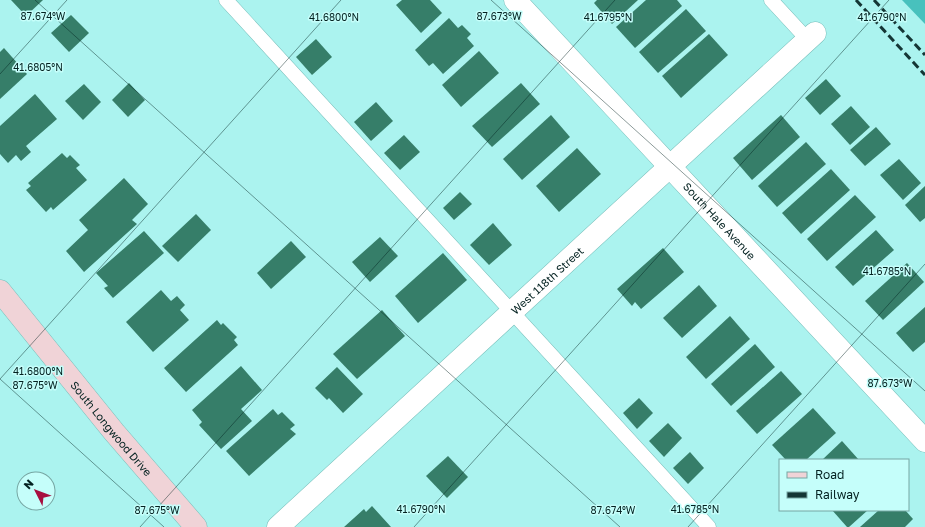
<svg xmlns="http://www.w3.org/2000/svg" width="925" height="527" viewBox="0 0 925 527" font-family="'Golos Text',sans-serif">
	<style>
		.forest { fill: #48c1bd }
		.building { fill: #367e69 }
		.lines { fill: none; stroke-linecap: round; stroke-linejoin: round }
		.lane-casing { stroke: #77beba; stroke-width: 15 }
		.street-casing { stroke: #77beba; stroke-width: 23 }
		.secondary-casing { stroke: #77beba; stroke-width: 23 }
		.lane { stroke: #fff; stroke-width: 14 }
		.street { stroke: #fff; stroke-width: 22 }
		.secondary { stroke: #f0d3d7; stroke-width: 22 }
		.rail { stroke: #143635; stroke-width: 3; stroke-dasharray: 8 4; stroke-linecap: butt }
		.ticks { fill: none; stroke: #032120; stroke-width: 1; stroke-opacity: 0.45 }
		.labels { text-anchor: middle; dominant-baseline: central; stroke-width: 3; stroke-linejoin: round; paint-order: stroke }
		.street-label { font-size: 11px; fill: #032120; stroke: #c5fefa }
		.ticks-label { font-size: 10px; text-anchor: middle; fill: #032120; stroke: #c5fefa; stroke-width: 3; stroke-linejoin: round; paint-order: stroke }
	</style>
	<rect width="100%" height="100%" fill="#abf3ef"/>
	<polygon class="forest" points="902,0 925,0 925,24"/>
	<g class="building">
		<polygon points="11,0 43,0 26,16"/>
		<polygon points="402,0 430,0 442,13 421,33 396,5"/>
		<polygon points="597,0 638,0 612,24 594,3"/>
		<polygon points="646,0 677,0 682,6 635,48 616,27"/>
		<polygon points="686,9 706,31 658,73 639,52"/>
		<polygon points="71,15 89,33 69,52 51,33"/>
		<polygon points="449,18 458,28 462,25 471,34 467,38 474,46 443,74 433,63 429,66 415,50"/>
		<polygon points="709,34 728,55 681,98 662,76"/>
		<polygon points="316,39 332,57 312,75 296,57"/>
		<polygon points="4,48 27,74 0,99 0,52"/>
		<polygon points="479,51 499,73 461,107 442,85"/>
		<polygon points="826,79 841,96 820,115 805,98"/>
		<polygon points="129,83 145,100 128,117 112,100"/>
		<polygon points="521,83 540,104 492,147 472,126"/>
		<polygon points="84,84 101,102 83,120 65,101"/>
		<polygon points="35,94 57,119 26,146 31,152 21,161 16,155 8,163 0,154 0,126"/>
		<polygon points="376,102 393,121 371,141 354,122"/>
		<polygon points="851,106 870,127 850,145 831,124"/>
		<polygon points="551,115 570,137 522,180 503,159"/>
		<polygon points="781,115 800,137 752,180 733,158"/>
		<polygon points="876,127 891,144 865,166 850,150"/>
		<polygon points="404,135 420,152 400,170 384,153"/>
		<polygon points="806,142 826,164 777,207 758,186"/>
		<polygon points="577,148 601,174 559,212 536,186"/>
		<polygon points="62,153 67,158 70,155 80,165 76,168 87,180 53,210 51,207 46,212 26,190 31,186 28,183"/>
		<polygon points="899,159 921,183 903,200 880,175"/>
		<polygon points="831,169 850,190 801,234 782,213"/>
		<polygon points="124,178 148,204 132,220 137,224 84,272 66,251 88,230 79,220"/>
		<polygon points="925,186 925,218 920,222 905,205"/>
		<polygon points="460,192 472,204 454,220 443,208"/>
		<polygon points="855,195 876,217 827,261 807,239"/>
		<polygon points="196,214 211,230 178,262 162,246"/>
		<polygon points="493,223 512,245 489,265 470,245"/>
		<polygon points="876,230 894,250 853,286 835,267"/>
		<polygon points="144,231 164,253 113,298 104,288 108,286 96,273"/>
		<polygon points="380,237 398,256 370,282 352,262"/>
		<polygon points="291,241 306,257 271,289 257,273"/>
		<polygon points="663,248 684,272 641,309 635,302 632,306 617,289"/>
		<polygon points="443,253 467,280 418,323 395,296"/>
		<polygon points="907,263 924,282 883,320 865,301"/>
		<polygon points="699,285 717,306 682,338 663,318"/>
		<polygon points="161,290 171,301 177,296 185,305 180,310 189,320 153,352 126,322"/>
		<polygon points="925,307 925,342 913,352 896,333"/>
		<polygon points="382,310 405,336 357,379 333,354"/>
		<polygon points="730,316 750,339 706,379 686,357"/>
		<polygon points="217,320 221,325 223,323 237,337 234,340 238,345 186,392 164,368"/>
		<polygon points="755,344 775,367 731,406 711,384"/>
		<polygon points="241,366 262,390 241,409 252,421 221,449 199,425 202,422 192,410"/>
		<polygon points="337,367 363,394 343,413 329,398 327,400 315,388"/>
		<polygon points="781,371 802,394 757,434 736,411"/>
		<polygon points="639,398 653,413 637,429 623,413"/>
		<polygon points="813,408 836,433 806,460 786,460 772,445"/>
		<polygon points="273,409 278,415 282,412 295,425 290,429 296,434 249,476 226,451"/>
		<polygon points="668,423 682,438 664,457 649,441"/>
		<polygon points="842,441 859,460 822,460"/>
		<polygon points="690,452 704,468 688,484 673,468"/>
		<polygon points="448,456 468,477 447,498 426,476"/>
		<polygon points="372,506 391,527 344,527 364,509 366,512"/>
		<polygon points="832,510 868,510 849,527 847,527"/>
		<polygon points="879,510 905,510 913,519 905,527 860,527"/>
	</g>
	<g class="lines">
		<defs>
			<g id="lane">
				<polyline points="226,0 709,527"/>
				<polyline points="771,0 807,39"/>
			</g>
			<g id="street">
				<path id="s1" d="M515,0L925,441"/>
				<path id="s2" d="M278,527L815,33"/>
			</g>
			<g id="secondary">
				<path id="s3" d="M0,291L114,432L196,527"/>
			</g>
		</defs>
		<use href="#lane" class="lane-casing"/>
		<use href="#street" class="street-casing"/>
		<use href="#secondary" class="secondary-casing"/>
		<use href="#lane" class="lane"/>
		<use href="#street" class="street"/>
		<use href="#secondary" class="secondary"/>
		<g class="rail">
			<polyline points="856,0 925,75"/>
			<polyline points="874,0 925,55"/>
		</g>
	</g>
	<path class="ticks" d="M35,0L620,527M491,0L925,391M0,74L67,0M0,379L164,527M0,379L341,0M140,527L615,0M414,527L889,0M688,527L925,264"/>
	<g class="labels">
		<g class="street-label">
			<text stroke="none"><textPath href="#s1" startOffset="301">South Hale Avenue</textPath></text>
			<text stroke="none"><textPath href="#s2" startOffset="365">West 118th Street</textPath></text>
			<text stroke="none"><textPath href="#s3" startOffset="177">South Longwood Drive</textPath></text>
		</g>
	</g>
	<g class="ticks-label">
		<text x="43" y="20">87.674°W</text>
		<text x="499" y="20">87.673°W</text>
		<text x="334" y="21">41.6800°N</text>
		<text x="608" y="21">41.6795°N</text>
		<text x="882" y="21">41.6790°N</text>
		<text x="38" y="71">41.6805°N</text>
		<text x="887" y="275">41.6785°N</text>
		<text x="38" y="375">41.6800°N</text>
		<text x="890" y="387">87.673°W</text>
		<text x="35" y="389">87.675°W</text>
		<text x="421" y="513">41.6790°N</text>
		<text x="695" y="513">41.6785°N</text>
		<text x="157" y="514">87.675°W</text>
		<text x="613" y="514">87.674°W</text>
	</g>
	<rect x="779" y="459" width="130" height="52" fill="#c5fefa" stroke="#77a6a3"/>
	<rect x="787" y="472" width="20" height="6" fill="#f0d3d7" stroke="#77a6a3"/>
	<text x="815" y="479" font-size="12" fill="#032120">Road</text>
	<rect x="787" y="492" width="20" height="6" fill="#143635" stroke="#77a6a3"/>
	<text x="815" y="499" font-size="12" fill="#032120">Railway</text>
	<g transform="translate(36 491) rotate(312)"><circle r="19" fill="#c5fefa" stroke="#77a6a3"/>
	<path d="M0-3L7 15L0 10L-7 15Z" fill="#a71040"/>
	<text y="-6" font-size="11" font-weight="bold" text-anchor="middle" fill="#032120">N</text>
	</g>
</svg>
